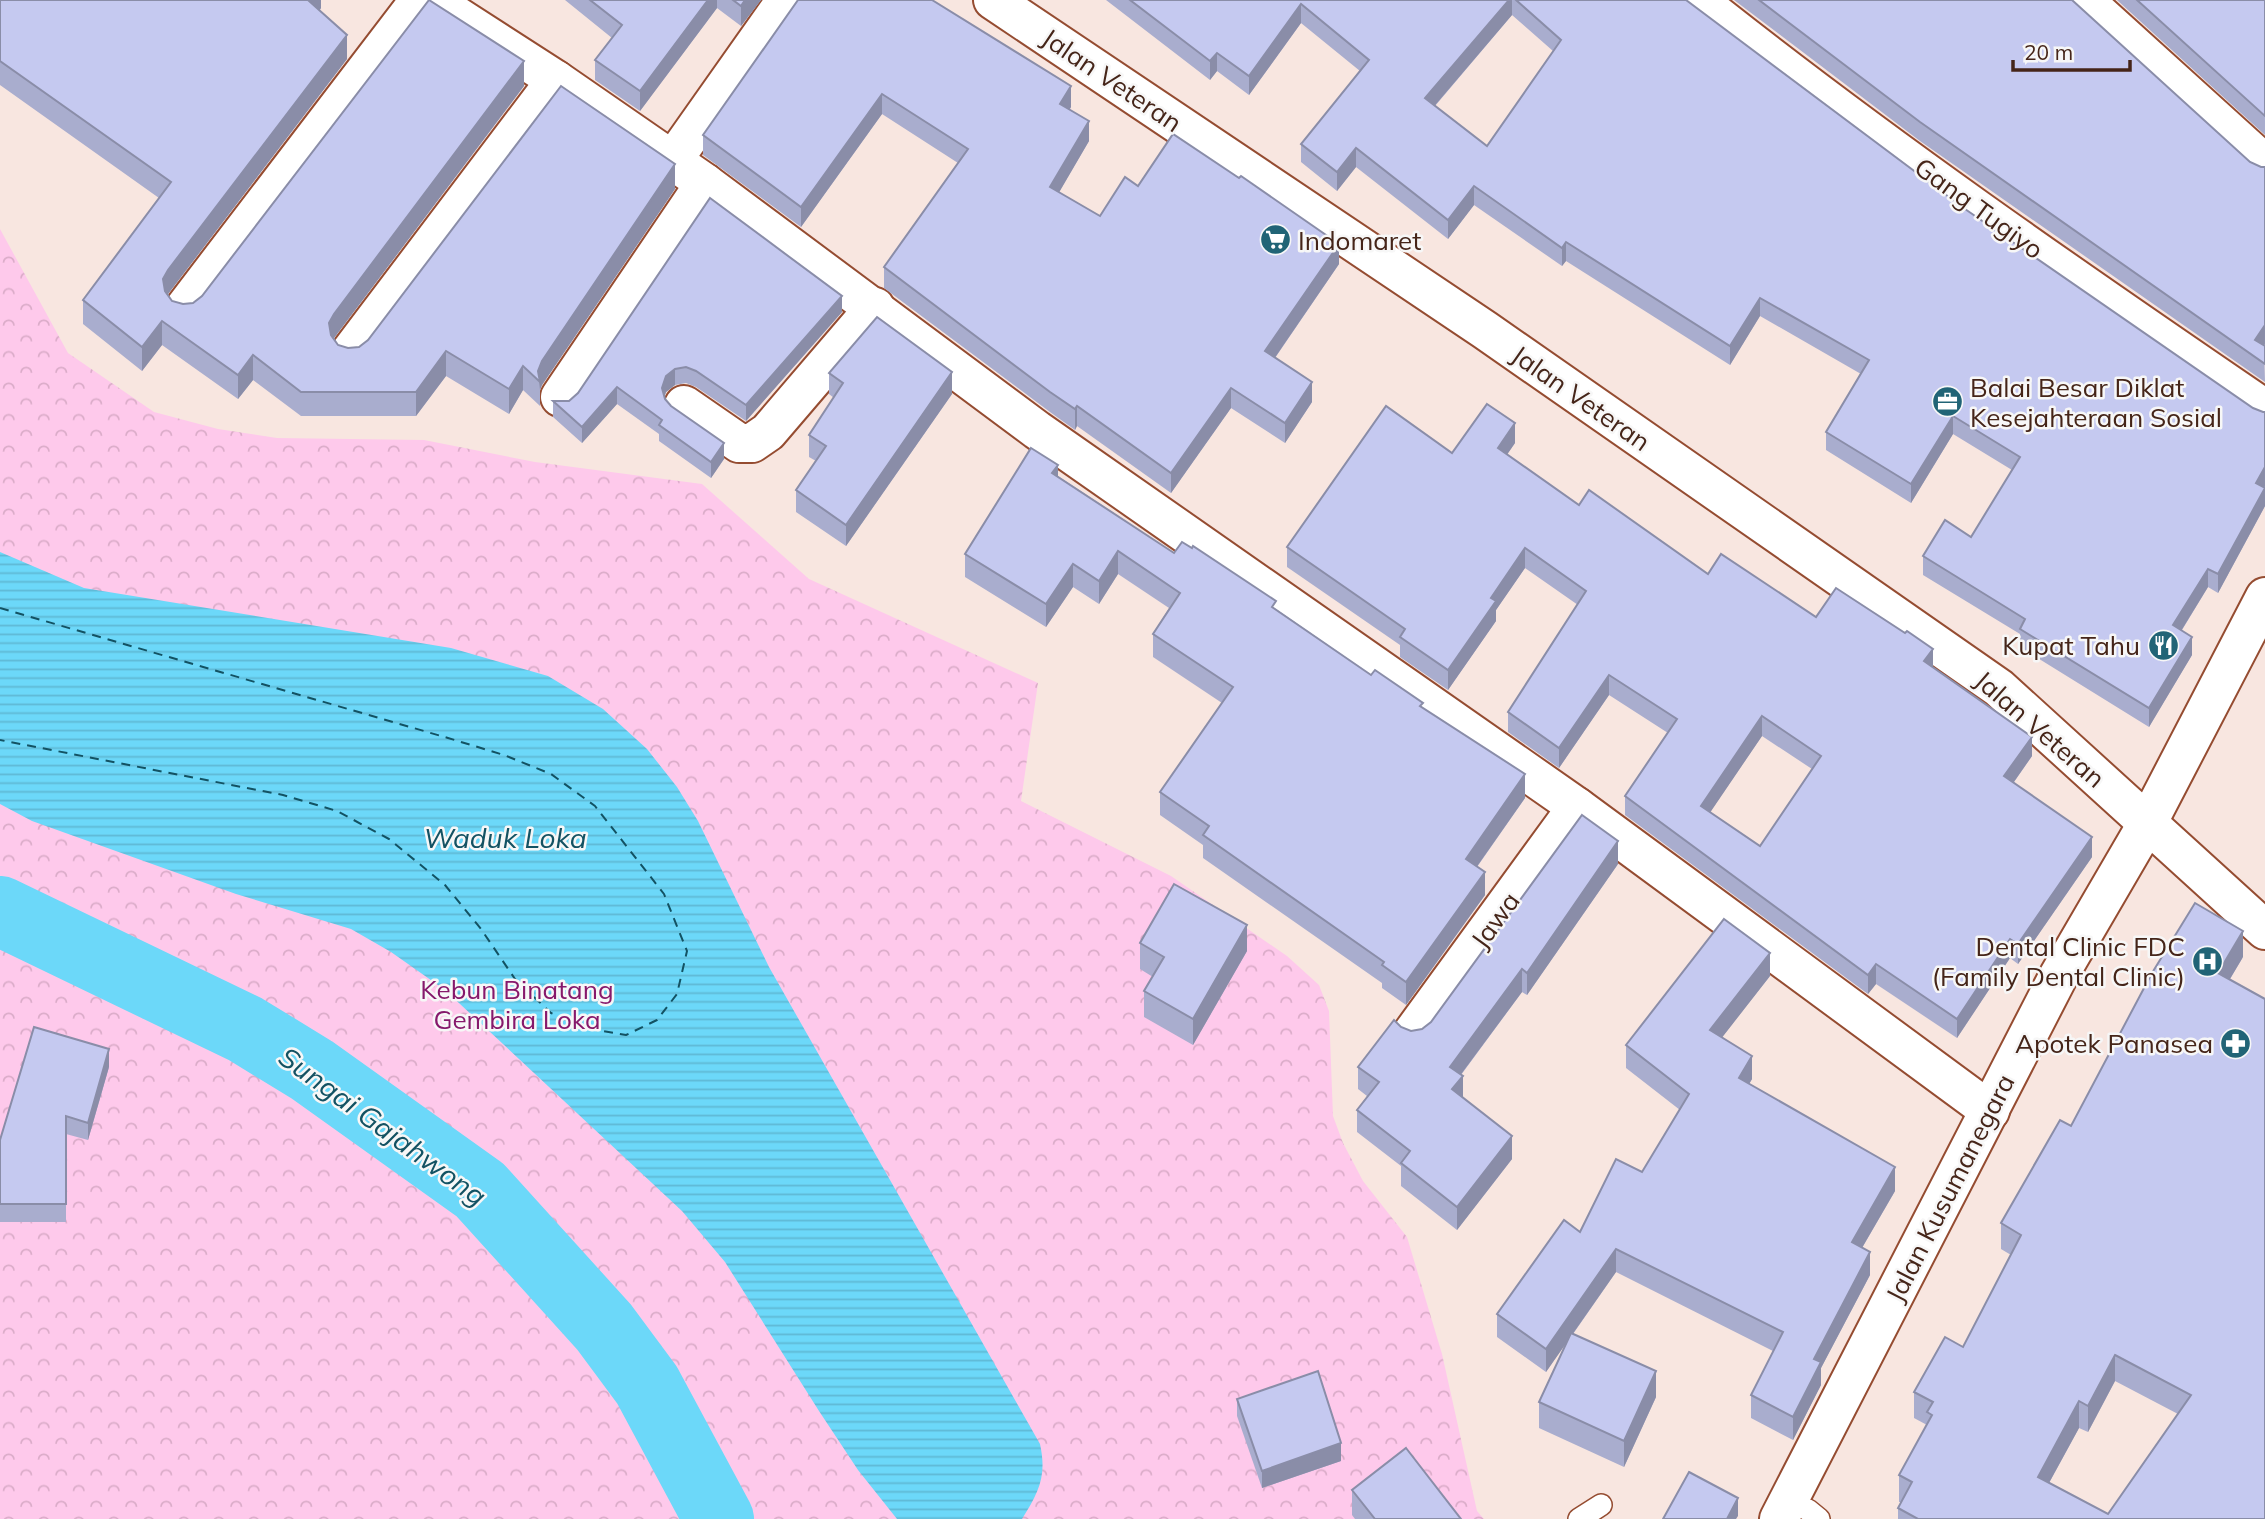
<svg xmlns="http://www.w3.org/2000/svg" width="2265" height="1519" viewBox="0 0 2265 1519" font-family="Mulish,sans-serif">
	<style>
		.forest { fill: url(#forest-crowns) }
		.water { fill: url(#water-rules) }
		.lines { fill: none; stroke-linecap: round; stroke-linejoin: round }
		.river { stroke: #6cd8f9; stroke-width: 70 }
		.ferry { stroke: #135263; stroke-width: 2; stroke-dasharray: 9 7; stroke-linecap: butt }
		.service-casing { stroke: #954c31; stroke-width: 24 }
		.minor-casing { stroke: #954c31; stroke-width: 42 }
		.secondary-casing { stroke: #954c31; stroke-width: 42 }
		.primary-casing { stroke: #954c31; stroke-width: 42 }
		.service { stroke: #fff; stroke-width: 21 }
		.minor { stroke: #fff; stroke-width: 38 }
		.secondary { stroke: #fff; stroke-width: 38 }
		.primary { stroke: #fff; stroke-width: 38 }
		.wall { fill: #a9adce; fill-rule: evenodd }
		.shaded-wall { fill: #8a8da8 }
		.building { fill: #c5c9f0; stroke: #8a8da8; stroke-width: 2; fill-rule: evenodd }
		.labels { text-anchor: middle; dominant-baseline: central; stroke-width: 5; stroke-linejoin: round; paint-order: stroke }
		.street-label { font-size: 26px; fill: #452519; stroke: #f7f7f7 }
		.poi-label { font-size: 26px; fill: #452519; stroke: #f7f7f7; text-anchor: end }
		.park-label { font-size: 26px; fill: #86196c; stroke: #f7f7f7 }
		.water-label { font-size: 28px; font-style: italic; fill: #135263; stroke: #f7f7f7 }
	</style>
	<defs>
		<pattern id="forest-crowns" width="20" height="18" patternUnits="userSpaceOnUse" patternTransform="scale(1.75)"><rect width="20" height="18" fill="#fec9eb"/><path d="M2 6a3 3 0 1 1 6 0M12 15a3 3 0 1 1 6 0" fill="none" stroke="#dbacc9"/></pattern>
		<pattern id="water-rules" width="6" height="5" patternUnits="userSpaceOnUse" patternTransform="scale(1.75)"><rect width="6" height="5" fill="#6cd8f9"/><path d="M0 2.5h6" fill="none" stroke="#5fb9d5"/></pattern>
	</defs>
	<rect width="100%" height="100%" fill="#f8e6e0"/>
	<polygon class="forest" points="0,229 68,353 154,412 218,429 277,438 424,440 535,462 702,484 809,579 1038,683 1021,801 1171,876 1287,956 1319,985 1329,1011 1333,1116 1343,1143 1363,1181 1407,1237 1442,1354 1477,1511 1484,1519 0,1519"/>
	<path class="water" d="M0,552L84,588L451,648L548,676L603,709L647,749L677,787L698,821L769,967L1040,1444C1047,1476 1039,1492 1022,1519H897L858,1470L819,1411L725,1262L682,1211L445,990L391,952L351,929L236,894L32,821L0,804Z"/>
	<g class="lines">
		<polyline class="river" points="0,911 245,1029 312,1070 480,1190 604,1327 647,1385 719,1519"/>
		<polyline class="ferry" points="0,608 448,738 504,755 551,774 595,806 664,894 687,951 677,994 657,1020 626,1035 584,1028 551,1013 515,979 481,929 445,885 389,839 337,811 283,795 0,740"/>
		<defs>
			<g id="service">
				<polyline points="1808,1510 1819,1519"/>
				<polyline points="1579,1519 1601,1505"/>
			</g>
			<g id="minor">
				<path d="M1698,0C1880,145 2073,278 2265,409"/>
				<polyline points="2084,0 2265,164"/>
				<polyline points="673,160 786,0"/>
				<polyline points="185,307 415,6 422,1 432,0 556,80 705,183 1037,430 1577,807 1990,1111"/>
				<polyline points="351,351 556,80"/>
				<polyline points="560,397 705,183"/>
				<polyline points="684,405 739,443 752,443 768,432 875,307"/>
				<polyline points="1413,1032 1577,807"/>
			</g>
			<polyline id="secondary" points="993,0 1485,330 1999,688 2265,930"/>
			<polyline id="primary" points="1779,1519 2059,975 2147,824 2265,597"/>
		</defs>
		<use href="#service" class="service-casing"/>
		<use href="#minor" class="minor-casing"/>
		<use href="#secondary" class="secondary-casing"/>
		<use href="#primary" class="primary-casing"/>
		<use href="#service" class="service"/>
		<use href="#minor" class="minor"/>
		<use href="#secondary" class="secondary"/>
		<use href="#primary" class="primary"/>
	</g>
	<g class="wall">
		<polygon points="0,0 321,0 321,8 319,11 347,59 168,294 172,301 183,304 193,303 524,86 334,338 338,345 348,348 359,347 675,189 542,385 540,390 540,406 523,390 509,414 446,376 416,416 301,416 253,380 238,399 162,345 142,371 83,324 83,300 159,198 0,85"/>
		<polygon points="565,0 761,0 741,26 717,8 640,111 595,80 595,60 612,38"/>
		<polygon points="798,0 1071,107 1070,109 1089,141 1059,192 1100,216 1138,186 1339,264 1275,358 1312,402 1285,443 1231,408 1171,493 1077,426 1075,430 1050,412 884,288 884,267 958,163 882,114 801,227 703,155 703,135"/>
		<path d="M1106,0H1686L1965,209L2253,408L2263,412H2265V506L2218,593L2208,587L2182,630L2192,655L2149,727L2020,647V634L1923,575V556L1971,537L2012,470L1953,434L1911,503L1826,450V432L1861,374L1760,316L1730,365L1566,261L1562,266L1474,205L1448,239L1356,167L1337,191L1301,162V144L1360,71L1301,23L1249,95L1217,71L1210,80ZM1512,15L1553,51L1487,146L1435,106Z"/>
		<polygon points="1734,0 2072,0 2250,162 2261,167 2265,167 2265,344 2264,346 2265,382 1920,141"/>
		<polygon points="2117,0 2265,0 2265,135"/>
		<polygon points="842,312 746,421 696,387 686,383 675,385 666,392 664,398 671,406 724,459 711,478 659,441 659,434 617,404 582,443 553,417 553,401 569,401"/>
		<polygon points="829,373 952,394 846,546 796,512 796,490 816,461 809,457 809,435 834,398 829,394"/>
		<path d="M1515,443L1507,454L1579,505L1708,574L1816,617L1933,667L2032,756L2014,782L2092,857L2018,964L2010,958L1957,1038L1876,984L1868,994L1625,815V796L1668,733L1609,695L1559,768L1508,732V712L1578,605L1525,568L1496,610V621L1448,690L1400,657V645L1287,567V547L1452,453ZM1762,736L1812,769L1760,846L1710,812Z"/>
		<polygon points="1058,476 1174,553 1276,609 1371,675 1423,708 1525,798 1477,867 1485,895 1406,1005 1382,988 1382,983 1203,858 1203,845 1160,815 1160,792 1222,703 1153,657 1153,634 1169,608 1118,574 1099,604 1073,587 1046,627 965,577 965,554"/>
		<polygon points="1618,864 1527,995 1522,992 1461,1075 1463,1097 1512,1159 1457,1230 1401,1186 1401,1166 1357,1132 1357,1110 1367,1096 1358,1089 1358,1067 1401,1027 1411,1031 1422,1029"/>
		<polygon points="1140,943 1247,951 1193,1045 1144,1017 1144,991 1153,977 1140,969"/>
		<path d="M2243,957L2230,979L2265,1519H1898V1508L1901,1502H1899V1475L1927,1425L1914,1418V1392L1963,1347L2011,1255L2001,1249V1223L2071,1126ZM2115,1381L2178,1414L2108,1514L2049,1483L2079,1428L2088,1432Z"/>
		<polygon points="1770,976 1722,1037 1752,1079 1749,1084 1895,1191 1862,1248 1870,1275 1821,1368 1821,1385 1793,1440 1751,1418 1751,1395 1773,1351 1616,1272 1573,1334 1656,1397 1624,1467 1539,1428 1539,1402 1566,1343 1546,1372 1497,1337 1497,1314 1642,1172 1680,1110 1626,1068 1626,1045"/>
		<polygon points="109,1067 88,1140 66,1134 66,1222 0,1222 0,1140"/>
		<polygon points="1237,1399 1341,1461 1262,1488 1237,1416"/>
		<polygon points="1352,1490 1461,1519 1355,1519 1352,1515"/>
	</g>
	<g class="shaded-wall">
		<polygon points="310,0 321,0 321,8 309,25"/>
		<polygon points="708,0 717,0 717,8 640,111 640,91"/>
		<polygon points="745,0 761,0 741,26 741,6"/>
		<polygon points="1509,0 1512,0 1512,15 1425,117 1425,98"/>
		<polygon points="1301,4 1301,23 1249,95 1249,76"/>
		<polygon points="347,35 347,59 168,294 163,304 163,279 168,270"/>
		<polygon points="1217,53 1217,71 1210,80 1210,61"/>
		<polygon points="524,61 524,86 334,338 329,348 329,323 334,314"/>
		<polygon points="1071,86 1071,107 1060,124 1060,104"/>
		<polygon points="882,94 882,114 801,227 801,207"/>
		<polygon points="1089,121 1089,141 1050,208 1050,187"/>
		<polygon points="1356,148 1356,167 1337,191 1337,172"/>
		<polygon points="675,164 675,189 542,385 540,390 538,371 542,361"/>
		<polygon points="1474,186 1474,205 1448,239 1448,220"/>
		<polygon points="1566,242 1566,261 1562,266 1562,248"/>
		<polygon points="1339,244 1339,264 1265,372 1265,351"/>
		<polygon points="842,296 842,312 746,421 746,405"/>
		<polygon points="1760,298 1760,316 1730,365 1730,346"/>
		<polygon points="162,321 162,345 142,371 142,347"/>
		<polygon points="2265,325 2265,344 2256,357 2255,340"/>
		<polygon points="446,351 446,376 416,416 416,392"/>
		<polygon points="253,355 253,380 238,399 238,375"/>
		<polygon points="523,366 523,390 509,414 509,389"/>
		<polygon points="675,369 675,385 666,392 662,404 662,388 666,376"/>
		<polygon points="952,372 952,394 846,546 846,525"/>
		<polygon points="1312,382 1312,402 1285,443 1285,423"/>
		<polygon points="617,387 617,404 582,443 582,427"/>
		<polygon points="1231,388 1231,408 1171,493 1171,473"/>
		<polygon points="1077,406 1077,426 1075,430 1075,409"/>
		<polygon points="1953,416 1953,434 1911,503 1911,484"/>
		<polygon points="1515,423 1515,443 1498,468 1498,448"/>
		<polygon points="724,443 724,459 711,478 711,462"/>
		<polygon points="1058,465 1058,488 1052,473"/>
		<polygon points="2265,467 2265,486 2256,501 2256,483"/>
		<polygon points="2265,488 2265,506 2218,593 2218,574"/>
		<polygon points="1525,548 1525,568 1496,610 1496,621 1448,690 1448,670 1491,598"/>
		<polygon points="1118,551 1118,574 1099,604 1099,581"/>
		<polygon points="1073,564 1073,587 1046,627 1046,604"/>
		<polygon points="2208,569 2208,587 2173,644 2173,625"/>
		<polygon points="2192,637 2192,655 2149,727 2149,708"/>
		<polygon points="1933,649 1933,669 1924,661"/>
		<polygon points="1609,675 1609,695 1559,768 1559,748"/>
		<polygon points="1762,716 1762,736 1701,826 1701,806"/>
		<polygon points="2032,737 2032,756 2004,796 2004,776"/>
		<polygon points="1525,774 1525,798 1466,882 1466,859"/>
		<polygon points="2092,837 2092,857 2018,964 2018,944"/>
		<polygon points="1618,841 1618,864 1527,995 1527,973"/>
		<polygon points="1485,872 1485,895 1406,1005 1406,982"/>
		<polygon points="1247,925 1247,951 1193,1045 1193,1019"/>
		<polygon points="2243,931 2243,957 2218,999 2218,973"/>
		<polygon points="2010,939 2010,958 1957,1038 1957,1019"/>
		<polygon points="1770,953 1770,976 1710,1053 1710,1030"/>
		<polygon points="1876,964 1876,984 1868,994 1868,975"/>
		<polygon points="1522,969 1522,992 1450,1089 1450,1067"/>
		<polygon points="109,1049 109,1067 88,1140 88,1123"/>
		<polygon points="1752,1056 1752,1079 1739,1101 1739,1078"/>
		<polygon points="1463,1076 1463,1099 1452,1089"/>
		<polygon points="1512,1136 1512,1159 1457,1230 1457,1207"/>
		<polygon points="1895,1167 1895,1191 1852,1265 1852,1242"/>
		<polygon points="1616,1249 1616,1272 1546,1372 1546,1349"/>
		<polygon points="1870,1252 1870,1275 1821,1368 1821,1385 1793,1440 1793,1417 1814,1359"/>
		<polygon points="2115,1355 2115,1381 2088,1432 2088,1406"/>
		<polygon points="1656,1371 1656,1397 1624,1467 1624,1441"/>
		<polygon points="2079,1401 2079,1428 2038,1503 2038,1477"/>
		<polygon points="1341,1443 1341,1461 1262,1488 1262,1471"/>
		<polygon points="1738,1498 1738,1516 1736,1519 1727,1519"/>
	</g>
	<g class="building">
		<polygon points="0,0 310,0 309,1 347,35 168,270 163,279 165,291 172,301 183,304 193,303 202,296 429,0 524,61 334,314 329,323 331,335 338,345 348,348 359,347 368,340 561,86 675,164 542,361 538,371 540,382 523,366 509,389 446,351 416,392 301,392 253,355 238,375 162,321 142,347 83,300 171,182 0,61"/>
		<polygon points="590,0 708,0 640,91 595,60 622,25"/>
		<polygon points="733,0 745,0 741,6"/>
		<polygon points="798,0 932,0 1071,86 1060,104 1089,121 1050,187 1100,216 1125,177 1138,186 1173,134 1239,178 1241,176 1339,244 1265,351 1312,382 1285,423 1231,388 1171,473 1077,406 1075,409 1050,392 884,267 968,149 882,94 801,207 703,135"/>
		<polygon points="1130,0 1509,0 1425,98 1487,146 1561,40 1516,0 1686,0 1965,209 2253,408 2263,412 2265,412 2265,467 2256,483 2265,488 2218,574 2208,569 2173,625 2192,637 2149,708 2020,629 2025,619 1923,556 1945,520 1971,537 2020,457 1953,416 1911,484 1826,432 1869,360 1760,298 1730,346 1566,242 1562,248 1474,186 1448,220 1356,148 1337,172 1301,144 1369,60 1301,4 1249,76 1217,53 1210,61"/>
		<polygon points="1759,0 2072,0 2250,162 2261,167 2265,167 2265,325 2255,340 2265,346 2265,364 1920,122"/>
		<polygon points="2137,0 2265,0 2265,116"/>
		<polygon points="710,198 842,296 746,405 696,371 686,367 675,369 666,376 662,388 665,399 671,406 724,443 711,462 659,425 662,420 617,387 582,427 553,401 569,401 578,393"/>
		<polygon points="877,317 952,372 846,525 796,490 826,446 809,435 843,383 829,373"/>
		<path d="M1487,404L1515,423L1498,448L1579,505L1589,490L1708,574L1721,554L1816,617L1836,588L1905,633L1907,631L1933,649L1924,661L2032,737L2004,776L2092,837L2018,944L2010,939L1957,1019L1876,964L1868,975L1625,796L1677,719L1609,675L1559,748L1508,712L1586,591L1525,548L1491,598L1496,601L1448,670L1400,637L1405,629L1287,547L1386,406L1452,453ZM1762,716L1821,756L1760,846L1701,806Z"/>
		<polygon points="1031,448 1058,465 1052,473 1174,553 1182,542 1192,548 1193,546 1276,601 1272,607 1371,675 1375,670 1423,703 1420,706 1525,774 1466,859 1485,872 1406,982 1382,965 1384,962 1203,835 1209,826 1160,792 1233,687 1153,634 1180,593 1118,551 1099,581 1073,564 1046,604 965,554"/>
		<polygon points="1582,815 1618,841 1527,973 1522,969 1450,1067 1463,1076 1452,1089 1512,1136 1457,1207 1401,1163 1410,1151 1357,1110 1379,1082 1358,1067 1394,1020 1401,1027 1411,1031 1422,1029 1431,1022"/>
		<polygon points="1174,884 1247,925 1193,1019 1144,991 1164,957 1140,943"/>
		<path d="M2195,903L2243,931L2218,973L2265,999V1519H1918L1898,1508L1912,1482L1899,1475L1932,1415L1927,1412L1933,1402L1914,1392L1945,1337L1963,1347L2021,1235L2001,1223L2060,1120L2071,1126L2152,973ZM2115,1355L2191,1395L2108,1514L2038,1477L2079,1401L2088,1406Z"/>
		<polygon points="1724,919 1770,953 1710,1030 1752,1056 1739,1078 1895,1167 1852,1242 1870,1252 1814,1359 1821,1362 1793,1417 1751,1395 1783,1332 1616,1249 1546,1349 1497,1314 1564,1220 1580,1232 1616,1159 1642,1172 1689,1094 1626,1045"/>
		<polygon points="34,1027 109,1049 88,1123 66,1116 66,1204 0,1204 0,1140"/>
		<polygon points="1571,1333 1656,1371 1624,1441 1539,1402"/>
		<polygon points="1318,1371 1341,1443 1262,1471 1237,1399"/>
		<polygon points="1406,1448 1461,1519 1375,1519 1352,1490"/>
		<polygon points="1689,1472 1738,1498 1727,1519 1663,1519"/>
	</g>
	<defs>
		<symbol id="supermarket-disc" viewBox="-11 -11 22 22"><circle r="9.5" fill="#216476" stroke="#f7f7f7"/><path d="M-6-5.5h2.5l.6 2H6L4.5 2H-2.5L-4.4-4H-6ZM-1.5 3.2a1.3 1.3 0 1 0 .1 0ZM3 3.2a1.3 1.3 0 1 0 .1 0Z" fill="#fff"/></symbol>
		<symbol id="office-disc" viewBox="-11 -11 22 22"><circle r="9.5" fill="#216476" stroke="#f7f7f7"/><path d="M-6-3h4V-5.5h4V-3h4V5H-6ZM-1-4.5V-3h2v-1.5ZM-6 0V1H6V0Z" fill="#fff"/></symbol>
		<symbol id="restaurant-disc" viewBox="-11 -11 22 22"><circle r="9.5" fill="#216476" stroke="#f7f7f7"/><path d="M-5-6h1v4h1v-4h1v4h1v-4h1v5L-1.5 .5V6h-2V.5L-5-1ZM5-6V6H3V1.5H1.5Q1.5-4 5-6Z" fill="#fff"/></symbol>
		<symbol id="hospital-disc" viewBox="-11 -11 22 22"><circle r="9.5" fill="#216476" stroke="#f7f7f7"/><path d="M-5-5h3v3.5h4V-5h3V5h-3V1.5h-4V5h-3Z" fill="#fff"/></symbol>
		<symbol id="pharmacy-disc" viewBox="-11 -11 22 22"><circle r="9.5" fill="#216476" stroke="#f7f7f7"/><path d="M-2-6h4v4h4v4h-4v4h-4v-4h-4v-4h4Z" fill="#fff"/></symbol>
	</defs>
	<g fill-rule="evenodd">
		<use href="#supermarket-disc" x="1258" y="222" width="35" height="35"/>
		<use href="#office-disc" x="1930" y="384" width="35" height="35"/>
		<use href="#restaurant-disc" x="2146" y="628" width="35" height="35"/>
		<use href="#hospital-disc" x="2190" y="944" width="35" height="35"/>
		<use href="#pharmacy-disc" x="2218" y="1026" width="35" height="35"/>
	</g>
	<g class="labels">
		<g class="street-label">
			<text transform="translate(1112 80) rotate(34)">Jalan Veteran</text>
			<text transform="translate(1979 208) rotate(36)">Gang Tugiyo</text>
			<text transform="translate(1581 398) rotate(35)">Jalan Veteran</text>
			<text transform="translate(2040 729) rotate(41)">Jalan Veteran</text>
			<text transform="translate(1495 920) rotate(-54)">Jawa</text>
			<text transform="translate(1950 1188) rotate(-63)">Jalan Kusumanegara</text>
		</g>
		<g class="poi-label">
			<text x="1298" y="240" text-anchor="start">Indomaret</text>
			<text x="1970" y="387" text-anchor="start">Balai Besar Diklat<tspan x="1970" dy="30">Kesejahteraan Sosial</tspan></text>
			<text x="2140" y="645">Kupat Tahu</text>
			<text x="2185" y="946">Dental Clinic FDC<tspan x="2185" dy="30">(Family Dental Clinic)</tspan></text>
			<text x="2213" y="1043">Apotek Panasea</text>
		</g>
		<g class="park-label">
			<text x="517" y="989">Kebun Binatang<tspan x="517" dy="30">Gembira Loka</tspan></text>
		</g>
		<g class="water-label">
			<text x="505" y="837">Waduk Loka</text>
			<text transform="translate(383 1126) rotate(36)">Sungai Gajahwong</text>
		</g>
	</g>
	<path d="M2013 60v10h117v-10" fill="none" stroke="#452519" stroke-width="3.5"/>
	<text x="2024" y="60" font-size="21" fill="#452519" stroke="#f7f7f7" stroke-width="5" paint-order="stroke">20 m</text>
</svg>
